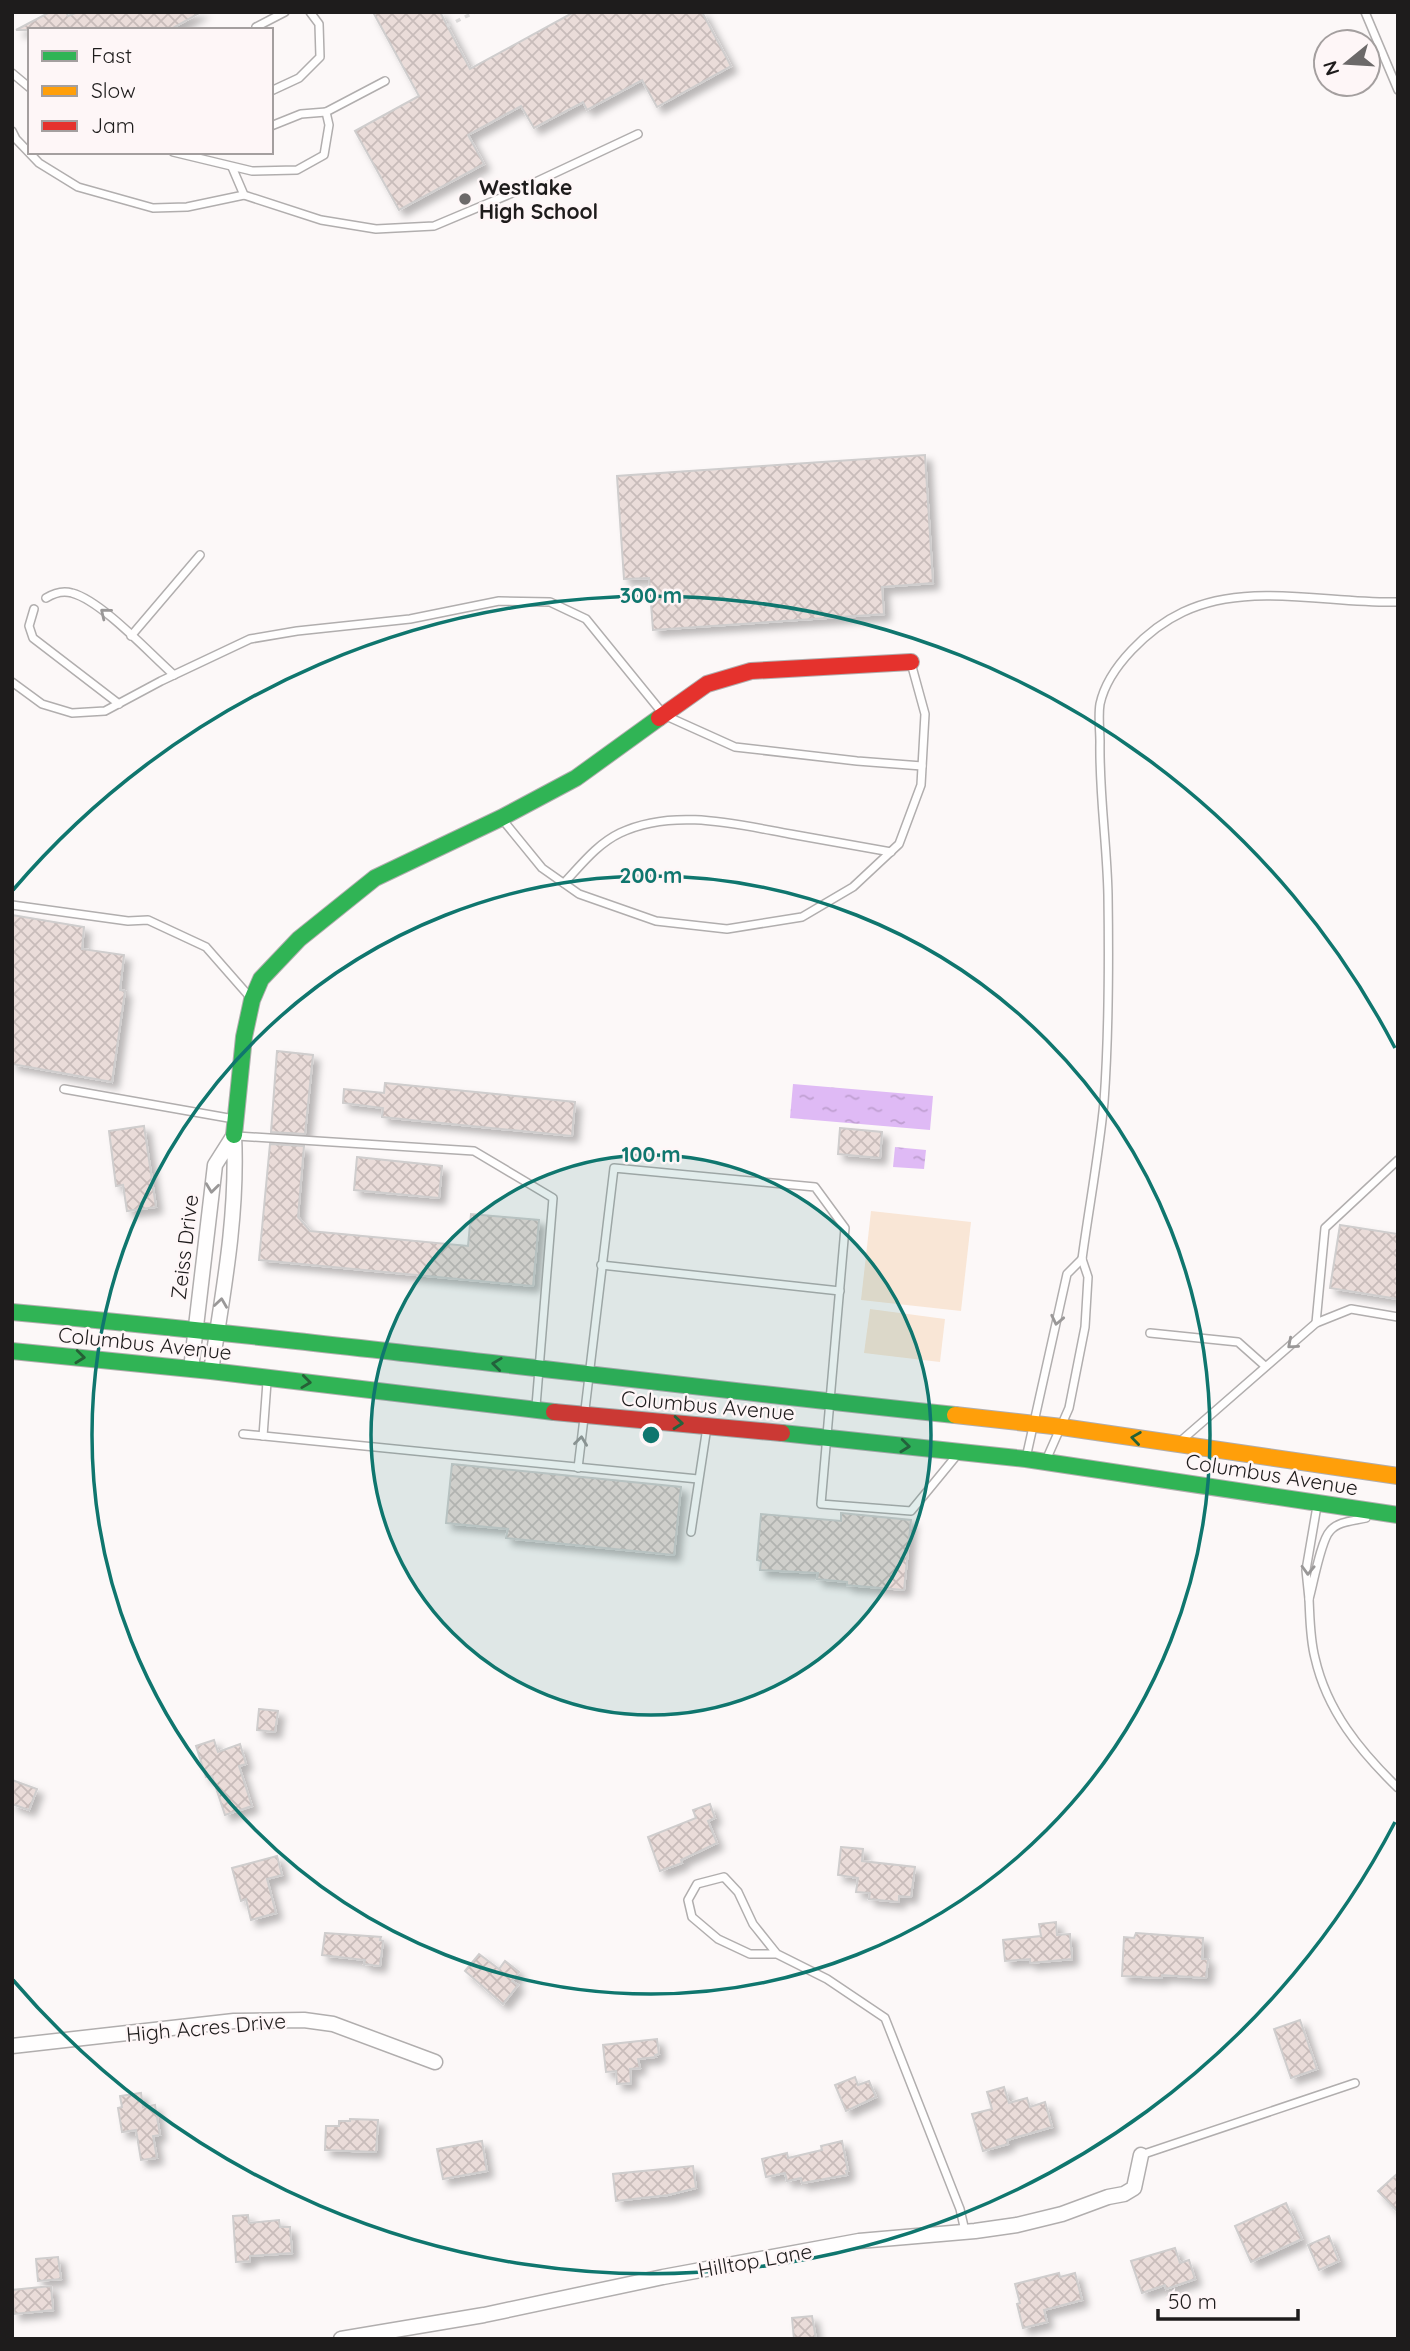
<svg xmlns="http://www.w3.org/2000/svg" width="1410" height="2351" viewBox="0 0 1410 2351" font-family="Quicksand,sans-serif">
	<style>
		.green { fill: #f9e6d6 }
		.water { fill: url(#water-ripples) }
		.building { fill: url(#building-cross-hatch); stroke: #cfcdcd; stroke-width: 2; filter: url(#shadow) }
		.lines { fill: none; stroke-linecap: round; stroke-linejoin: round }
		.lane-casing { stroke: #b1aeae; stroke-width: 10 }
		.street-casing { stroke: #b1aeae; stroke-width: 17 }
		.fast-casing { stroke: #b1aeae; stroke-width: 18 }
		.slow-casing { stroke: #b1aeae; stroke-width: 18 }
		.jam-casing { stroke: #b1aeae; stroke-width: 18 }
		.path { stroke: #dcdada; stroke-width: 3.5; stroke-dasharray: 5 5; stroke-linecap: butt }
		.lane { stroke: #fffefe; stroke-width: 7 }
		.street { stroke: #fffefe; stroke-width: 14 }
		.fast { stroke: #30b455; stroke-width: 16 }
		.slow { stroke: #ff9f0a; stroke-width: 16 }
		.jam { stroke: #e5322d; stroke-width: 16 }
		.oneway { stroke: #9a9898 }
		.oneway2 { stroke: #266036 }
		.ring { fill: none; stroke: #0f766e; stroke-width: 3.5 }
		.poi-dot { fill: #6c6969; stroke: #fef6f7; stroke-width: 2.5 }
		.labels { text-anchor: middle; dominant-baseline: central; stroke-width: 5; stroke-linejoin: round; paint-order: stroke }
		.poi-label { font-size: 21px; font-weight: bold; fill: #1e1c1c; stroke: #fef6f7; text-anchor: start }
		.street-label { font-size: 21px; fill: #1e1c1c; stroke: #fef6f7 }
		.centre { fill: #0f766e; stroke: #fef6f7; stroke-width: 3.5 }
		.ring-label { font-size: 21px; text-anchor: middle; font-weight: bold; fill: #0f766e; stroke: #fef6f7; stroke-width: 5; stroke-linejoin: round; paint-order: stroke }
	</style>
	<defs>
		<pattern id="water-ripples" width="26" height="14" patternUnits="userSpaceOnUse" patternTransform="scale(1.75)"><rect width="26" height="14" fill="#dfbaf5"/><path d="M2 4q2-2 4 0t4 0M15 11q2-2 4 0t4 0" fill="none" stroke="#bf9fd1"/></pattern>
		<pattern id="building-cross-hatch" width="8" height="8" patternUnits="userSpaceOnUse" patternTransform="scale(1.75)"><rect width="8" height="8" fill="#eadcd9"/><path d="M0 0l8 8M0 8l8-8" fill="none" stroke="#c8bcba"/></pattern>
		<filter id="shadow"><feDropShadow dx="6" dy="6" stdDeviation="3.5" flood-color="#0004"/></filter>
	</defs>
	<rect width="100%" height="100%" fill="#fcf8f8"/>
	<g class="green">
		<polygon points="871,1211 971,1222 961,1311 861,1300"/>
		<polygon points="870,1309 945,1319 940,1362 864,1353"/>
	</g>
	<g class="water">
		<polygon points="793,1084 933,1096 930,1130 790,1118"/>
		<polygon points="895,1147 926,1150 924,1169 893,1167"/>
	</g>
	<g class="building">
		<polygon points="50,12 66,12 68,16 78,12 201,12 169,30 16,30"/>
		<polygon points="373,12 440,12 470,69 574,12 702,12 731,66 657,107 642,80 587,110 583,102 534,128 521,106 468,135 484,164 399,210 355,131 419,96"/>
		<polygon points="925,455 933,583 882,587 884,614 653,630 649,578 624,579 617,476"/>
		<polygon points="12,915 84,927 82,949 124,955 120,990 125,991 112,1082 12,1064"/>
		<polygon points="277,1051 313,1055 305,1134 271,1132"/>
		<polygon points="385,1083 575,1102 572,1136 382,1117 383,1108 343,1103 344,1089 384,1093"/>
		<polygon points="144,1126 156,1207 127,1211 123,1185 116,1186 109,1131"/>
		<polygon points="840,1128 882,1132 880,1158 838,1154"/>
		<polygon points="270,1144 304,1146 298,1217 310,1231 468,1246 471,1214 539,1220 533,1286 259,1260"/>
		<polygon points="357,1157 442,1166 439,1198 354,1190"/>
		<polygon points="1340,1225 1398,1234 1398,1299 1330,1288"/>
		<polygon points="452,1464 681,1487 674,1555 506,1538 508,1529 446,1523"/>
		<polygon points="841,1513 911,1520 904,1590 847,1585 847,1582 817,1579 818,1573 760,1570 761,1561 757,1560 761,1514 841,1521"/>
		<polygon points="259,1709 278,1711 275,1732 257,1730"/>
		<polygon points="214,1740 218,1752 240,1744 246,1764 239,1766 252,1806 225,1815 212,1776 206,1777 196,1746"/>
		<polygon points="12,1780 37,1789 29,1810 12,1804"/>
		<polygon points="710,1804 715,1818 708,1821 717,1843 681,1860 682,1863 660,1871 648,1837 696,1818 693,1810"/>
		<polygon points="841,1847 863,1849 862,1861 915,1867 911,1897 899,1896 899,1902 869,1899 870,1893 856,1892 858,1878 838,1875"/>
		<polygon points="277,1856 282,1875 267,1879 276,1913 251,1920 246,1899 241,1901 232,1868"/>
		<polygon points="1056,1922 1057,1935 1070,1934 1072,1959 1030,1963 1030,1959 1005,1961 1003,1940 1041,1936 1039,1924"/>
		<polygon points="325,1933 381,1937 380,1940 383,1941 380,1966 364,1964 365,1960 322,1955"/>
		<polygon points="1136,1933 1203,1938 1202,1959 1208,1959 1206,1978 1162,1975 1162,1978 1122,1976 1124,1937 1134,1938"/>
		<polygon points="479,1954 499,1969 505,1961 519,1972 512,1981 518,1985 503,2004 465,1971"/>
		<polygon points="1300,2020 1317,2069 1291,2078 1274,2029"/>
		<polygon points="657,2039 659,2054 655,2055 656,2057 638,2059 640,2068 630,2069 631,2083 617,2084 616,2071 606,2072 603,2045"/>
		<polygon points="855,2077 858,2085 869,2081 876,2097 846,2111 835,2085"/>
		<polygon points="1004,2087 1009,2103 1027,2098 1030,2107 1045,2102 1052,2127 1007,2140 1008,2144 983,2151 972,2114 992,2109 987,2092"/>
		<polygon points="141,2093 143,2107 155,2105 160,2135 153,2136 157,2158 141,2160 136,2130 122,2132 118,2108 122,2107 120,2096"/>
		<polygon points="350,2119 378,2120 376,2152 325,2150 326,2126 339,2126 339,2121 350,2121"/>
		<polygon points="482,2141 487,2171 443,2179 437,2149"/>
		<polygon points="842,2141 848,2171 846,2171 847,2175 802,2183 801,2178 787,2181 785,2173 766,2177 762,2159 787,2153 788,2158 822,2150 821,2146"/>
		<polygon points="693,2166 696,2188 668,2195 616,2201 613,2174"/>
		<polygon points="1398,2173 1398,2212 1378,2191"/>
		<polygon points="1286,2203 1302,2239 1251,2262 1235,2226"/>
		<polygon points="248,2215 249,2223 279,2220 280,2227 290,2227 292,2253 250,2256 250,2261 236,2262 233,2216"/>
		<polygon points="1329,2236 1339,2261 1319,2270 1308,2245"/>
		<polygon points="1175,2248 1180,2263 1189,2260 1195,2279 1166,2289 1165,2285 1142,2293 1131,2261"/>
		<polygon points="58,2257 61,2279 38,2281 36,2259"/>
		<polygon points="1059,2273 1060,2277 1075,2273 1082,2300 1044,2310 1047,2322 1023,2328 1017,2304 1020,2303 1015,2284"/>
		<polygon points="51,2286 53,2310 14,2314 12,2290"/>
		<polygon points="812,2316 816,2339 794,2339 792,2318"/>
	</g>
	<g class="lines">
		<defs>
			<g id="lane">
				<polyline points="1365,12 1398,90"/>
				<polyline points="256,27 285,12"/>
				<polyline points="12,73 30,88"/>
				<polyline points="271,91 299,78 320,57 319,24 310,12"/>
				<polyline points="271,126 301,114 326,112"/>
				<polyline points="12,131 16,139 39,163 78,187 153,208 187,207 244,195"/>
				<polyline points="173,152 252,171 297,170 324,155 329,125 326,112 385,81"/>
				<polyline points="232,167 244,195 321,220 376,229 434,226 510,194 638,134"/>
				<path d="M46,598C54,593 62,590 72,593C102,601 149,653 174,675"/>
				<polyline points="34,609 29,626 33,638 119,704"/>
				<polyline points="131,636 200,555"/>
				<polyline points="12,682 42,704 72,713 105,711 161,681 250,639 297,631 410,619 499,601 550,602 586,619 664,715 735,747 857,761 922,766"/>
				<polyline points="502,819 542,868 579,894 656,921 727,929 802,917 853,887 899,844 921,785 925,714 911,663"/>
				<path d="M564,883C581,865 597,844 620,833C673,808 735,824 790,834C824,840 857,846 891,852"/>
				<polyline points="12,905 128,921 148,920 206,947 249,996"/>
				<polyline points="64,1089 234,1119"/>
				<polyline points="237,1136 474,1151 553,1198 536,1406"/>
				<polyline points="601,1265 840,1291"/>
				<polyline points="1316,1323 1325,1228 1398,1160"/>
				<polyline points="1150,1333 1238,1342 1265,1366"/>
				<polyline points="243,1434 698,1479"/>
				<polyline points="263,1436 267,1382"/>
				<polyline points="1183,1439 1316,1323 1351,1309 1398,1317"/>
				<polyline points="1026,1458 1067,1274 1082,1259"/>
				<path d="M1047,1458L1069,1408L1085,1327L1088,1277L1082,1259C1089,1207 1099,1154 1104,1102C1109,1033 1109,963 1108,895C1107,844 1099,793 1100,742C1100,730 1098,716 1100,704C1108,667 1149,628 1183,612C1248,581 1329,604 1398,602"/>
				<polyline points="578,1468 614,1168 815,1187 845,1228 821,1504 911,1511 957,1455"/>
				<path d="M1317,1506L1306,1570L1309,1599C1313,1585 1321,1540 1330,1531C1338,1521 1354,1521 1366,1518"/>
				<polyline points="691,1532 707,1427"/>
				<path d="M1309,1599C1310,1619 1310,1639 1315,1658C1327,1711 1360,1751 1398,1788"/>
				<polyline points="777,1954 750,1954 718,1939 692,1917 688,1900 697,1884 724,1877 738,1892 753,1924 777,1954 827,1979 885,2018 960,2209 965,2231"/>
				<polyline points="1141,2155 1355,2083"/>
			</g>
			<g id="street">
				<path d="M191,1369L215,1165L234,1135C238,1215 223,1293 211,1371"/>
				<polyline points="12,2046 234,2021 304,2020 333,2024 435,2062"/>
				<polyline points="341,2339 484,2315 663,2277 859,2241 975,2231 1017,2225 1062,2214 1108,2197 1124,2194 1134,2188 1141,2155"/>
			</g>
			<g id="fast">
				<polyline points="234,1135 244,1037 252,1000 261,979 299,939 375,878 501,818 576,778 659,718"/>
				<path d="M12,1312C327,1341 640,1382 955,1415"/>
				<polyline points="12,1351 211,1371 554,1412"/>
				<polyline points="782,1433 1026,1459 1398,1515"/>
			</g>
			<polyline id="slow" points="955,1415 1062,1427 1398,1476"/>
			<g id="jam">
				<polyline points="659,718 707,684 751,671 911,662"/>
				<polyline points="554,1412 782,1433"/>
			</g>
		</defs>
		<use href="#lane" class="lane-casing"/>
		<use href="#street" class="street-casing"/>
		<use href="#fast" class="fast-casing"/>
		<use href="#slow" class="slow-casing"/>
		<use href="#jam" class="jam-casing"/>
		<polyline class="path" points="447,26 475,12"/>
		<use href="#lane" class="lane"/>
		<use href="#street" class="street"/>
		<use href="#fast" class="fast"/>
		<use href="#slow" class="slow"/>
		<use href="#jam" class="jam"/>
	</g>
	<defs><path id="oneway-chevron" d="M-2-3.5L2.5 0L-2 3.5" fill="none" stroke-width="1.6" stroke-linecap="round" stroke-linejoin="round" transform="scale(1.75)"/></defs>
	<g class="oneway">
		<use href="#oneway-chevron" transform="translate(105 613) rotate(-141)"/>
		<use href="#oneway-chevron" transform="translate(212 1188) rotate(97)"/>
		<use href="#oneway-chevron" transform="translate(221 1303) rotate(-82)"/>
		<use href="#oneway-chevron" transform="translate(1057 1320) rotate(102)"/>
		<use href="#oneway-chevron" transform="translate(1292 1344) rotate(139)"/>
		<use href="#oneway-chevron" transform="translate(581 1441) rotate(-83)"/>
		<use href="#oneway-chevron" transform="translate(1308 1570) rotate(92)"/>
	</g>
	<g class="oneway2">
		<use href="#oneway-chevron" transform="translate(80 1357) rotate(6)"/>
		<use href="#oneway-chevron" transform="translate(497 1364) rotate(-173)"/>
		<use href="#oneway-chevron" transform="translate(306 1382) rotate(7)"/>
		<use href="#oneway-chevron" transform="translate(678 1423) rotate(5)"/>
		<use href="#oneway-chevron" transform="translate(1136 1438) rotate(-172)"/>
		<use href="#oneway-chevron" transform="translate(905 1446) rotate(6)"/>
	</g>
	<circle cx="651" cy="1435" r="280" fill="#0f766e" fill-opacity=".12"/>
	<g class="ring">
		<circle cx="651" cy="1435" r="280"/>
		<circle cx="651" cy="1435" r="559"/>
		<path d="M1395 1822A839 839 0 0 1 13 1980M13 890A839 839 0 0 1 1395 1048"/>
	</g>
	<circle class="poi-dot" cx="465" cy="199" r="7"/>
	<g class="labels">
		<g class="poi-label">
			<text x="479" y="187">Westlake<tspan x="479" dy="24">High School</tspan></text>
		</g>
		<g class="street-label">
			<text transform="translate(184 1247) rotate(-83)">Zeiss Drive</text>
			<text transform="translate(145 1343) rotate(6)">Columbus Avenue</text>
			<text transform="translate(708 1405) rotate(5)">Columbus Avenue</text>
			<text transform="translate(1272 1474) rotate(9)">Columbus Avenue</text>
			<text transform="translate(206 2027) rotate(-5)">High Acres Drive</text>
			<text transform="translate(755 2260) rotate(-10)">Hilltop Lane</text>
		</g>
	</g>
	<circle cx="651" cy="1435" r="10" class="centre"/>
	<g class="ring-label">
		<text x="651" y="603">300 m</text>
		<text x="651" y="883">200 m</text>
		<text x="651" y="1162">100 m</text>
	</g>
	<rect width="1410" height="2351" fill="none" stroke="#1e1c1c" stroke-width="28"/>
	<rect x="28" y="28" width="245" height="126" fill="#fef6f7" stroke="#a49f9f" stroke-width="2"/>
	<rect x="42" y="51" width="35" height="10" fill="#30b455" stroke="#a49f9f" stroke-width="2"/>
	<text x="91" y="63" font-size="21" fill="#1e1c1c">Fast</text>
	<rect x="42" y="86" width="35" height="10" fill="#ff9f0a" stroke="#a49f9f" stroke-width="2"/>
	<text x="91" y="98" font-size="21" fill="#1e1c1c">Slow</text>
	<rect x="42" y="121" width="35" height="10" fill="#e5322d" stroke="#a49f9f" stroke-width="2"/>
	<text x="91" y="133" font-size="21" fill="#1e1c1c">Jam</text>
	<g transform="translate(1347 63) rotate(252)"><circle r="33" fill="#fef6f7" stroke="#a49f9f" stroke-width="2"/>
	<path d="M0-5L12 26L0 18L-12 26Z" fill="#6c6969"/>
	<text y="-10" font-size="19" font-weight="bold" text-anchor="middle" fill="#1e1c1c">N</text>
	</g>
	<path d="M1158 2309v10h140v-10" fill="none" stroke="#1e1c1c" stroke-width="3.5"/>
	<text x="1168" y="2309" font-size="21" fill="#1e1c1c" stroke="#fef6f7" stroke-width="5" paint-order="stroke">50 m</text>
</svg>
